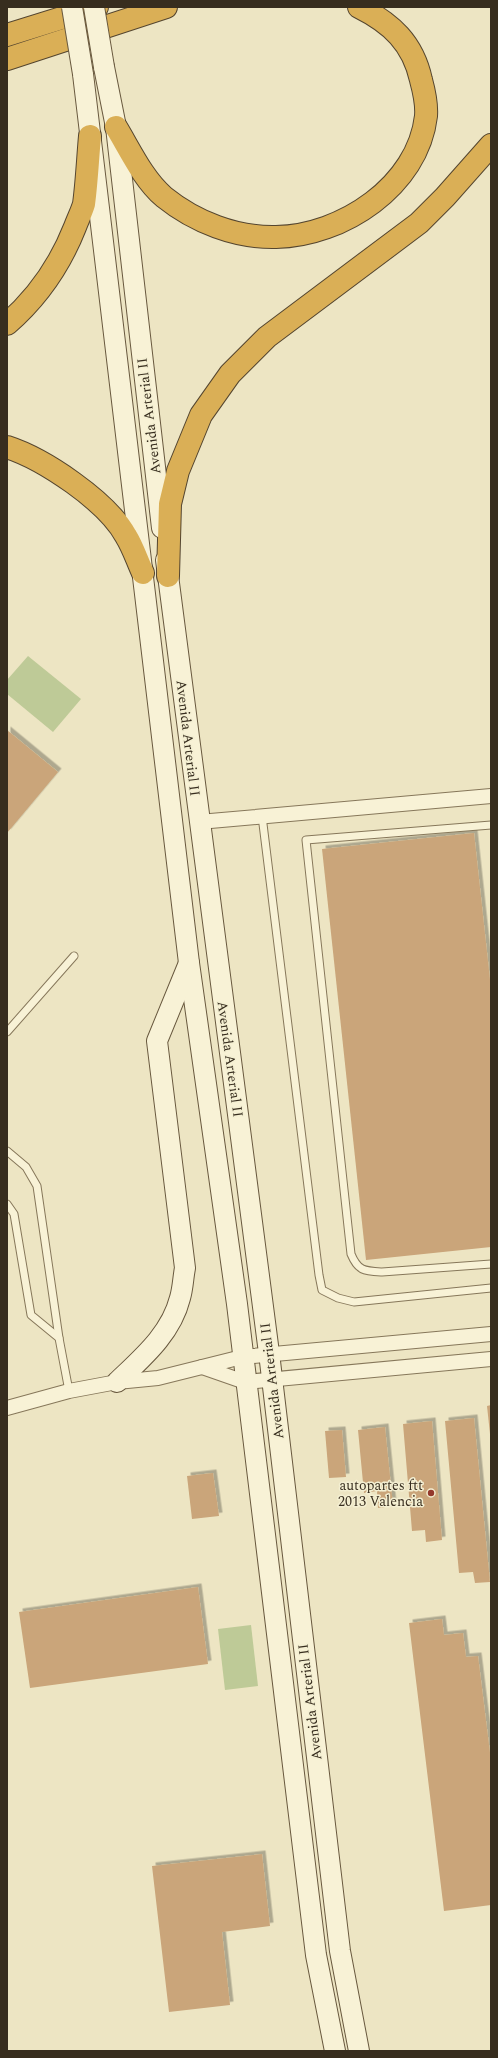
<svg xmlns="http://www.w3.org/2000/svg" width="498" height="2058" viewBox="0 0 498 2058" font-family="Spectral,serif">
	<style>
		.green { fill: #beca97 }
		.building { fill: #caa57a; filter: url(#shadow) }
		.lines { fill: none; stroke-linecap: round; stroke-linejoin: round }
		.lane-casing { stroke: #86775a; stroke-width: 9 }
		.street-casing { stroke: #86775a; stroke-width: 16 }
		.secondary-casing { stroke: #68583e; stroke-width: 22 }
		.highway-casing { stroke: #54452f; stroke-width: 24 }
		.lane { stroke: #f8f2d6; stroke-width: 7 }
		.street { stroke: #f8f2d6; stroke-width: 14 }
		.secondary { stroke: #f8f2d6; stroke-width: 20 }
		.highway { stroke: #daaf56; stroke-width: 22 }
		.secondary-bridge-casing { stroke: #68583e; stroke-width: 22; stroke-linecap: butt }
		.secondary-bridge { stroke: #f8f2d6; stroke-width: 20 }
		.poi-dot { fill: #94382c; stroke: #f4efd2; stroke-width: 1.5 }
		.labels { text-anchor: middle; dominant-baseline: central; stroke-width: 3; stroke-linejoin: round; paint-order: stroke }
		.street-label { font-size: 14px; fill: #372d1e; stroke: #f4efd2 }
		.poi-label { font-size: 14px; fill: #372d1e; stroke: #f4efd2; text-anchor: end }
	</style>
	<defs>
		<filter id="shadow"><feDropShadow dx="3.5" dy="-3.5" stdDeviation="0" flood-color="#0004"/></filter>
	</defs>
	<rect width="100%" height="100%" fill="#ede5c3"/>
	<g class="green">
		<polygon points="28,656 81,699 53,732 7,694 7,680"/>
		<polygon points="251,1625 258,1686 225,1690 218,1629"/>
	</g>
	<g class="building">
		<polygon points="7,730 58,772 7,833"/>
		<polygon points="474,833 491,989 491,1247 366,1260 322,849"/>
		<polygon points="491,1405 491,1434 490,1434 487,1406"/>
		<polygon points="474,1418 490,1582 475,1583 473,1572 459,1573 445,1421"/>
		<polygon points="432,1421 442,1540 426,1542 425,1530 412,1531 403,1424"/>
		<polygon points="385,1427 393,1506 378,1508 377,1491 364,1493 358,1430"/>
		<polygon points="342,1430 346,1477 329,1478 325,1431"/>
		<polygon points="213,1473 219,1516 192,1519 187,1476"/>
		<polygon points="198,1587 208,1664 30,1688 19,1612"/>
		<polygon points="442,1619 444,1635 463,1633 466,1657 478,1656 491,1761 491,1905 444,1911 409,1623"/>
		<polygon points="262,1854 270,1926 222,1932 230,2005 169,2012 152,1866"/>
	</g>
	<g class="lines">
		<defs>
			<g id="lane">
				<polyline points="262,816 319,1275 322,1290 338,1298 354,1302 491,1288"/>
				<path d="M491,825L306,840L351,1254C358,1271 364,1271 382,1272L491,1264"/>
				<polyline points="7,1032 74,956"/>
				<polyline points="7,1151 26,1167 37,1186 59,1338"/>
				<polyline points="7,1204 14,1214 31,1315 59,1338 69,1391"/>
			</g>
			<g id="street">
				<polyline points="199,822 491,796"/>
				<polyline points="202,1367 245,1382 491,1359"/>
				<polyline points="7,1408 69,1391 117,1382 158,1378 242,1357 491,1334"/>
			</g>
			<g id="secondary">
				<polyline points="104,67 116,127 162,528"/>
				<polyline points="83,74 189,963 237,1304 316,1955 335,2051"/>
				<polyline points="166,560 269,1353 340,1951 359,2051"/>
				<path d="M117,1382C142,1358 171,1334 180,1298C183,1288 183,1278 185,1268L157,1041L189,963"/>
			</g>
			<g id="highway">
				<polyline points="7,35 97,7"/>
				<polyline points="7,59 166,7"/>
				<path d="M116,127C130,150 143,179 164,197C195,222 236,238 276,237C342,236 418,186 426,116C427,104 424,91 421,80C413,43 391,23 359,7"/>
				<path d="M7,324C38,297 60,265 75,227C78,219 82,211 84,204C87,182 88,158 90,136"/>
				<path d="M7,447C44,459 107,501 126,536C133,547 137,560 143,573"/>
				<polyline points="168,576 170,504 178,471 201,415 230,374 267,337 419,223 445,197 491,145"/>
			</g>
		</defs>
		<use href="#lane" class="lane-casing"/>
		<use href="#street" class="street-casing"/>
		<use href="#secondary" class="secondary-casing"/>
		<use href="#highway" class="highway-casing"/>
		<use href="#lane" class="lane"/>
		<use href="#street" class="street"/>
		<use href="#secondary" class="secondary"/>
		<use href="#highway" class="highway"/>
		<defs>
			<g id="secondary-bridge">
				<polyline points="72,7 83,74"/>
				<polyline points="94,7 104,67"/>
			</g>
		</defs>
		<use href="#secondary-bridge" class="secondary-bridge-casing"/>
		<use href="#secondary-bridge" class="secondary-bridge"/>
	</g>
	<circle class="poi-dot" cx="431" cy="1493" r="4"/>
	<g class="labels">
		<g class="street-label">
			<text transform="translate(149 416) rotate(-97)">Avenida Arterial II</text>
			<text transform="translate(188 738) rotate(83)">Avenida Arterial II</text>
			<text transform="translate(230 1059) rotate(82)">Avenida Arterial II</text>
			<text transform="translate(272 1381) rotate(-97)">Avenida Arterial II</text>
			<text transform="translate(310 1702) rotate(-97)">Avenida Arterial II</text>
		</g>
		<g class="poi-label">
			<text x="423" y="1485">autopartes ftt<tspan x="423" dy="16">2013 Valencia</tspan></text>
		</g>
	</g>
	<rect width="498" height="2058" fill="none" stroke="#372d1e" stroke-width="16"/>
</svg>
